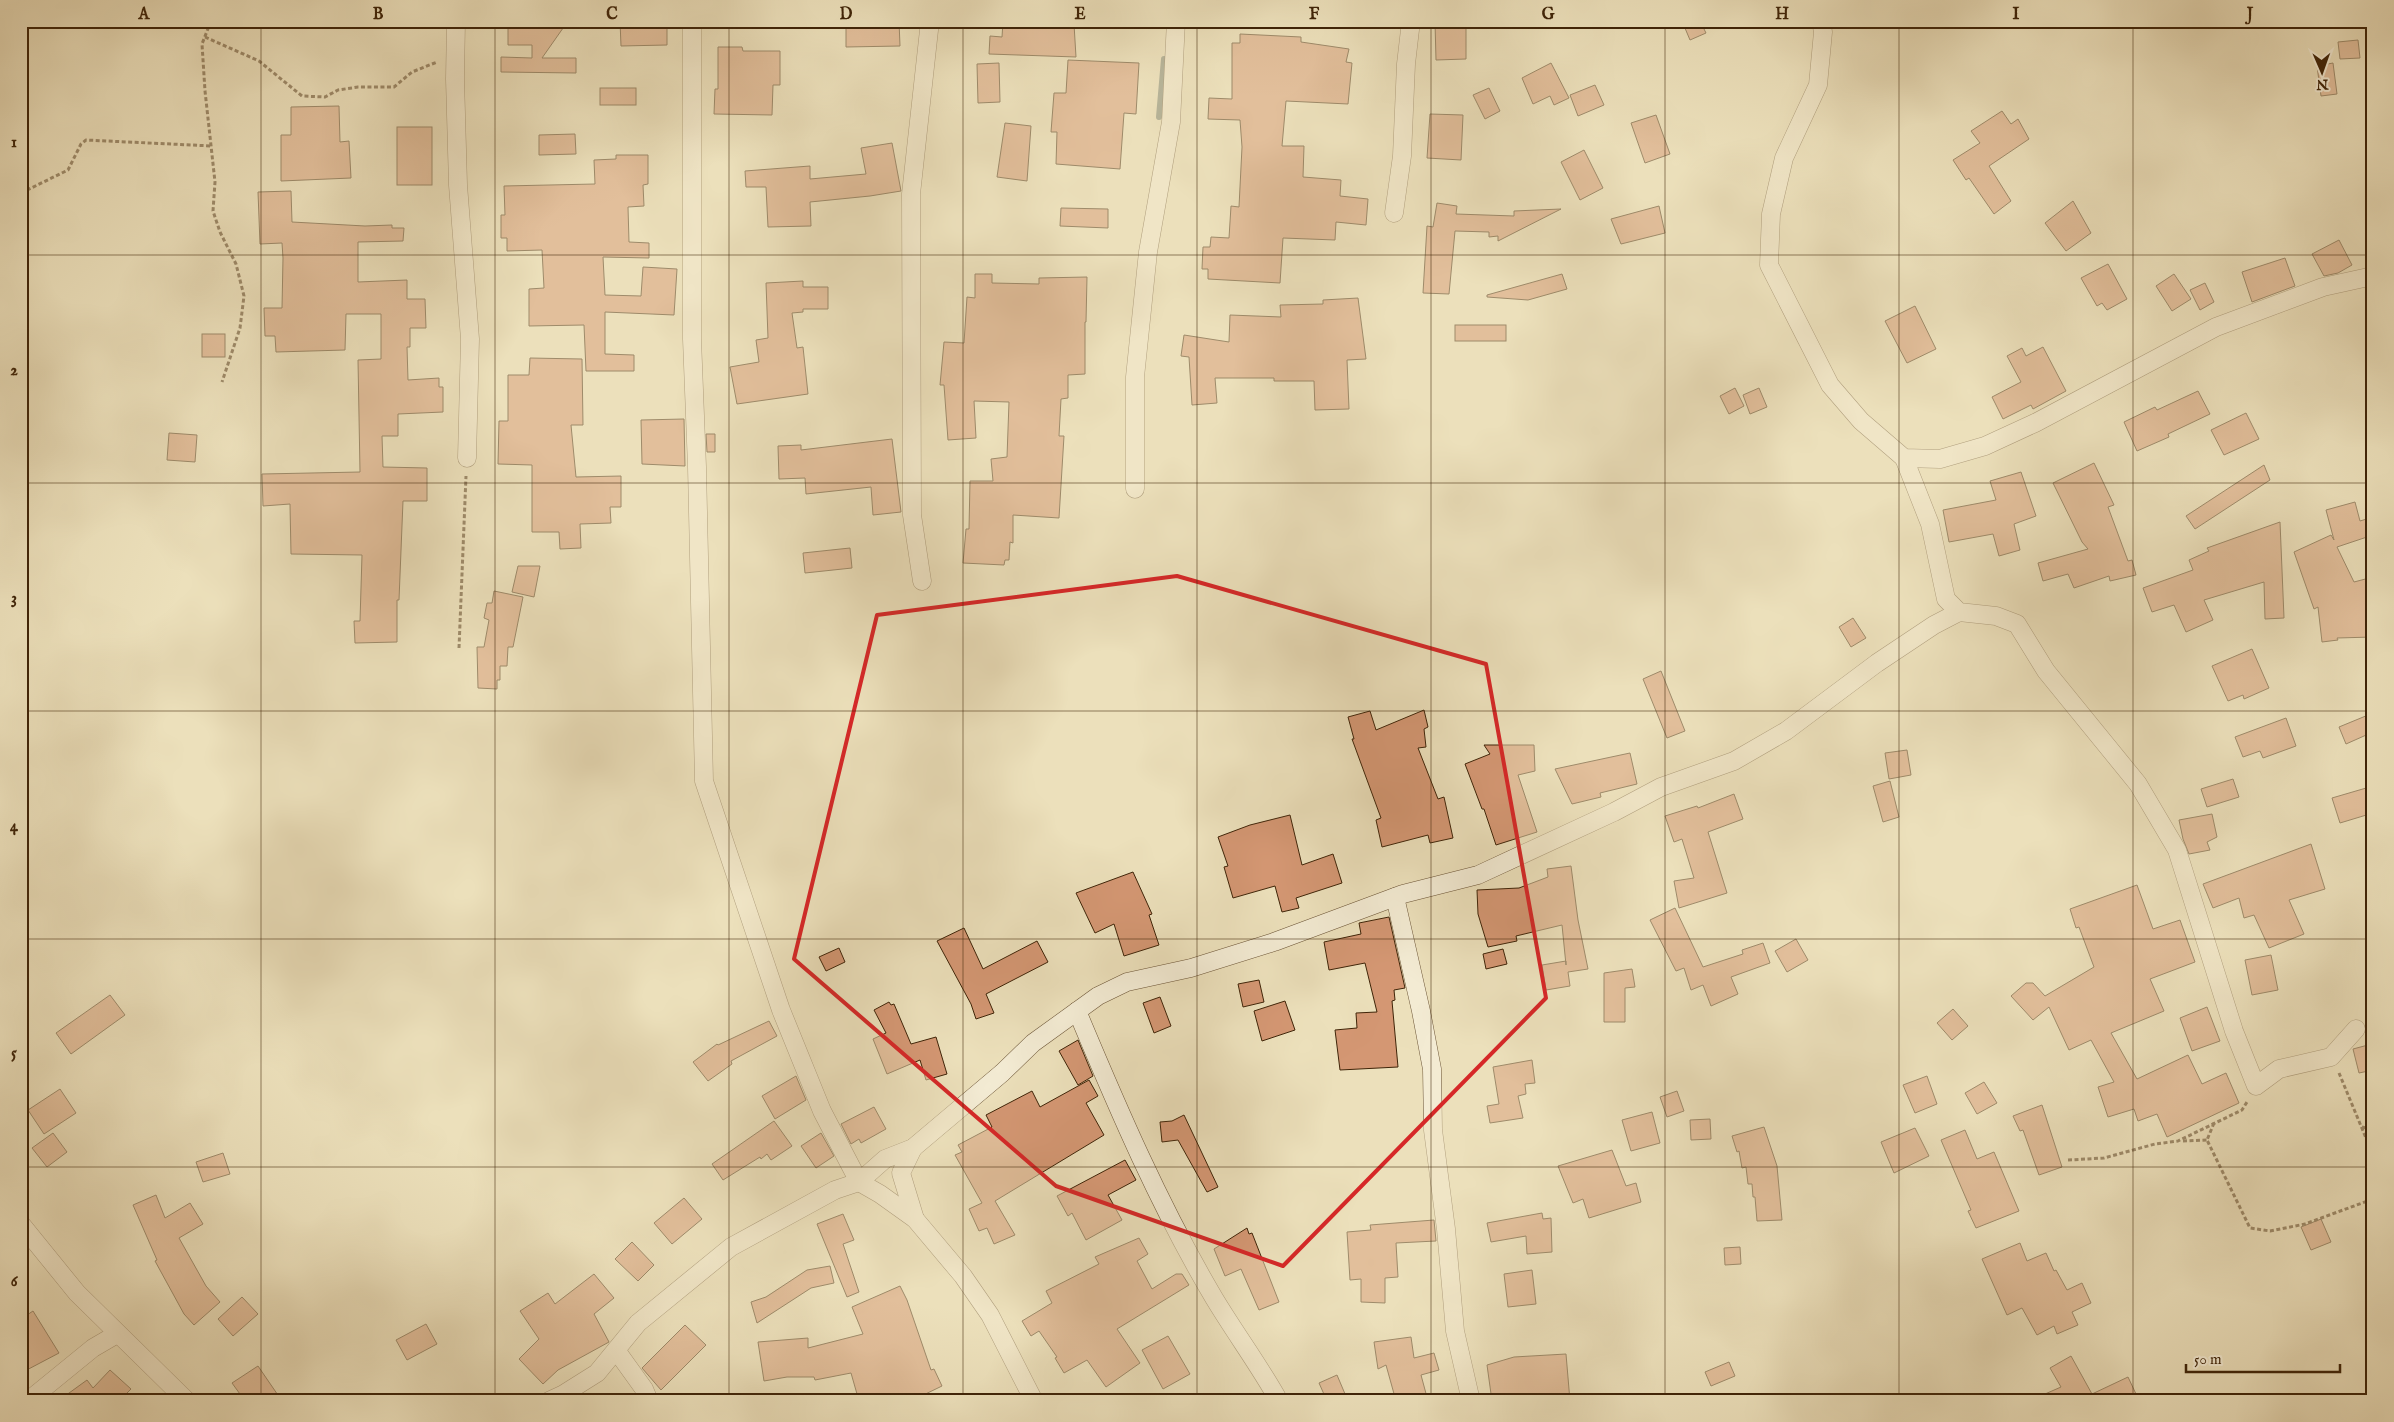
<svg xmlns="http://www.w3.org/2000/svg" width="2394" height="1422" viewBox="0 0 2394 1422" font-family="'IM FELL English',serif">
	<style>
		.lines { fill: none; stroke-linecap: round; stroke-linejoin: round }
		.stream { stroke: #767f70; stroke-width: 6 }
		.building { fill: #d49773; stroke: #3f2408 }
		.minor-casing { stroke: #6a5335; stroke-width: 19 }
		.path { stroke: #3f2408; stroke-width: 3; stroke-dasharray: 4 2.5; stroke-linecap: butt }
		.minor { stroke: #f3ebd3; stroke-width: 18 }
		.marked { fill: none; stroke: #d62828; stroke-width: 4; stroke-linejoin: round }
		.grid { fill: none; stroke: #3f2408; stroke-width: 1; stroke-opacity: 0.55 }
		.neatline { fill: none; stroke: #3f2408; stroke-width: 2 }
		.grid-label { font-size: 16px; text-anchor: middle; font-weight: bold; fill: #3f2408 }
	</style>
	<rect width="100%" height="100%" fill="#ece0bb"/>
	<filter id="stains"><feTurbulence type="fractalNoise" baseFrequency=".004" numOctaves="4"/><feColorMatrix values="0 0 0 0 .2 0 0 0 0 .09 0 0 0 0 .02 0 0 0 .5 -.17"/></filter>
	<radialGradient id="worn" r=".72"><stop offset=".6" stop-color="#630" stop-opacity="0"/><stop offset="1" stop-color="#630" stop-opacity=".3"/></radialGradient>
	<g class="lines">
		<polyline class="stream" points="1159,117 1164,59"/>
	</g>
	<g class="building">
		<polygon points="508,21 568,21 542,58 576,58 576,73 501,72 501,57 532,58 532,45 508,45"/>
		<polygon points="620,21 667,21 667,45 621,46"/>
		<polygon points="846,21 899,21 900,46 846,47"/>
		<polygon points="1003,21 1074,24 1076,57 989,54 990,36 1002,37"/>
		<polygon points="1682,21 1700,21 1706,33 1690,40"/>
		<polygon points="1435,22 1466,22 1466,59 1436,60"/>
		<polygon points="1240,34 1301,37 1301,42 1349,49 1346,62 1352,63 1348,104 1286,101 1282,146 1304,146 1303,177 1341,180 1340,196 1368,199 1366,225 1336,222 1335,240 1283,238 1280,283 1208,279 1208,269 1202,269 1203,247 1210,247 1211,237 1229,238 1231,206 1239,207 1242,147 1240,120 1208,119 1209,98 1232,99 1232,43 1240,43"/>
		<polygon points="2358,40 2360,58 2340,59 2338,42"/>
		<polygon points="718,47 742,47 743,51 780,51 780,85 773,85 772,115 714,114 715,89 718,89"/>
		<polygon points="1068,60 1139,63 1136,114 1124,113 1120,169 1056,164 1057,132 1051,132 1054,93 1066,93"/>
		<polygon points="999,63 1000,102 978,103 977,64"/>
		<polygon points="1551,63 1569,98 1554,105 1550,96 1533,104 1522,78"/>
		<polygon points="2333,63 2337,94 2321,96 2317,66"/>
		<polygon points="1595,85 1604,105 1578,116 1570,95"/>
		<rect x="600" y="88" width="36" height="17"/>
		<polygon points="1489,88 1500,111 1485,119 1473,95"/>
		<polygon points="339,106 340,142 349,141 351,178 281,181 281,135 291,135 291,107"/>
		<polygon points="2002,111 2011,124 2018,119 2029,139 1989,166 2011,201 1994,214 1969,178 1966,180 1953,160 1980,143 1971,131"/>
		<polygon points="1430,114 1463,115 1461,160 1427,158"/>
		<polygon points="1656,115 1670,154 1645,163 1631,123"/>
		<polygon points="1005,123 1031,126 1027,181 997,177"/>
		<rect x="397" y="127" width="35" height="58"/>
		<polygon points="575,134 576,154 539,155 539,135"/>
		<polygon points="892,143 901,191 870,196 810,202 811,226 768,227 766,187 746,187 745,171 810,166 810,179 866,174 861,148"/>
		<polygon points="1584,150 1603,188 1580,200 1561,162"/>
		<polygon points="616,155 648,155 648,184 643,185 644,206 628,207 629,242 649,243 649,258 603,257 605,295 641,296 643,267 677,269 674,315 605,312 605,354 634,355 634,371 586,371 584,325 529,326 529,289 544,288 542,250 507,251 507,238 501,238 501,215 505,215 504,186 595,184 594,160 616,159"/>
		<polygon points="291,191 292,222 365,226 392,225 392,228 404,228 403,241 358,242 358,282 407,280 407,299 425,299 426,328 410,328 410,347 407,347 408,380 439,378 439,387 443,387 443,412 398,414 398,436 382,436 383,467 427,468 427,501 403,501 399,600 397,600 397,642 355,643 354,621 360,621 362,555 291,554 290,504 263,506 262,474 360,472 358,360 381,359 381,314 346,314 345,350 276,352 275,336 265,336 264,308 282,308 283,258 282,243 260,244 258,192"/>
		<polygon points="2073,201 2091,233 2066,251 2045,223"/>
		<polygon points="1437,203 1457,206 1456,214 1514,216 1514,211 1561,209 1498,241 1498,236 1489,237 1489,232 1455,231 1449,294 1423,293 1427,226 1433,227"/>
		<polygon points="1659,206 1665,233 1621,244 1611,219"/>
		<polygon points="1061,208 1108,209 1108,228 1060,226"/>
		<polygon points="2339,240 2352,265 2338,273 2324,276 2312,254"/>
		<polygon points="2285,258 2295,286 2252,302 2242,272"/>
		<polygon points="2108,264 2127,299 2107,310 2102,303 2097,306 2081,278"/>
		<polygon points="975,274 992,274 992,283 1039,284 1039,278 1087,277 1086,322 1085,322 1085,374 1068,375 1068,398 1061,399 1059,436 1064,436 1059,518 1013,515 1013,543 1010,542 1009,560 1005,560 1004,565 963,563 966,529 969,529 970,481 993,481 991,459 1007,457 1009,402 974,401 976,438 948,440 944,385 940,385 944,342 964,343 967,297 975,298"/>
		<polygon points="1562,274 1567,289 1528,300 1487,297 1487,295"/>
		<polygon points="2174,274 2191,299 2172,311 2156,286"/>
		<polygon points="803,281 803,287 828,287 828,309 803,309 803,312 792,313 797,348 803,347 808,394 737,404 730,367 759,362 756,340 768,338 766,283"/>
		<polygon points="2205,283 2214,302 2200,310 2190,290"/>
		<polygon points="1358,298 1366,359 1347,360 1349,409 1315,410 1314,381 1274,381 1274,378 1215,378 1217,403 1192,405 1189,357 1181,356 1184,335 1229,342 1230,315 1281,317 1280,305 1323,304 1323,300"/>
		<polygon points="1915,306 1936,349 1907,363 1885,321"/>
		<rect x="1455" y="325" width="51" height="16"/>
		<rect x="202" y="334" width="23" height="23"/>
		<polygon points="2043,347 2066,391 2033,409 2031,405 2003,419 1992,397 2021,382 2007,356 2022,348 2026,356"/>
		<polygon points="530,358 582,359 583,425 571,425 576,477 621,476 621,507 610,507 611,523 580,524 581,548 560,549 559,532 532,532 532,465 498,464 499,421 508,421 508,375 529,375"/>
		<polygon points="1735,388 1744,406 1729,414 1720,396"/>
		<polygon points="1759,388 1767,407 1750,414 1743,395"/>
		<polygon points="2198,391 2210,414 2168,434 2169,437 2137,451 2124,422 2155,407 2157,410"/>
		<polygon points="2246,413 2259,439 2224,455 2211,430"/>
		<polygon points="684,419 685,466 642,464 641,420"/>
		<polygon points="169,433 197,435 195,462 167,460"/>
		<polygon points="706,434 715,434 715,452 707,452"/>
		<polygon points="892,439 901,512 873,515 871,487 806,494 805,478 779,479 778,446 801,445 801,450"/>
		<polygon points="2094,463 2114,505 2108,507 2128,561 2132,560 2136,575 2110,581 2109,576 2074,588 2068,574 2043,581 2038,563 2088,549 2082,542 2053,483"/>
		<polygon points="2264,465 2270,480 2195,529 2186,516"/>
		<polygon points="2021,472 2036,516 2014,524 2020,550 1999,556 1993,534 1949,542 1943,510 1996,500 1990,481"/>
		<polygon points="2355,502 2360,521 2373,517 2373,535 2337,547 2354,582 2373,577 2373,637 2337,638 2338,640 2322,642 2318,607 2314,609 2294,552 2331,535 2334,540 2326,510"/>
		<polygon points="2280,522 2284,618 2265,619 2264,582 2204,600 2213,620 2186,632 2174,605 2152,612 2143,588 2193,570 2189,560 2209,551 2207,548"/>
		<polygon points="850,548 852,568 805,573 803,553"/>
		<polygon points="518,566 540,566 534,597 512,592"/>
		<polygon points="494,591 523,597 513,647 508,647 507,666 500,666 500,680 497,680 497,689 478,688 477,647 484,647 489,620 484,618 487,603 492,603"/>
		<polygon points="1853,618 1866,638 1851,647 1839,627"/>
		<polygon points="2252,649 2269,688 2244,699 2243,695 2228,701 2212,666"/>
		<polygon points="1661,671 1685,731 1667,738 1643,679"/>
		<polygon points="1424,710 1428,727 1424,729 1426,747 1418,748 1438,799 1444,797 1453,838 1430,843 1428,835 1382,847 1376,820 1381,818 1352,739 1354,739 1348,717 1370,711 1376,730"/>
		<polygon points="2373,713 2373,732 2346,744 2339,727"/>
		<polygon points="2286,718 2296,746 2263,758 2260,751 2243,757 2235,737"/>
		<polygon points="1484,745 1534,745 1535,771 1518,775 1537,832 1496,845 1484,809 1482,809 1465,764 1490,754"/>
		<polygon points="1907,750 1911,775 1889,779 1885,753"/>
		<polygon points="1630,753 1637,784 1600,793 1601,797 1572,804 1555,769"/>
		<polygon points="2233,779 2239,797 2207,807 2201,789"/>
		<polygon points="1890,781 1899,817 1883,822 1873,786"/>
		<polygon points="2373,786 2373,813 2340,823 2332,798"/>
		<polygon points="1734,794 1743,819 1708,832 1727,893 1679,908 1674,881 1694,878 1682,839 1674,842 1665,816 1697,806 1698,808"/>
		<polygon points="2212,814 2217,837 2207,842 2210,850 2189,854 2183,839 2179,820"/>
		<polygon points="1290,815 1302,865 1333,854 1342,883 1296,898 1299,908 1282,912 1275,886 1233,898 1224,867 1228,866 1218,837 1250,825"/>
		<polygon points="2311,844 2325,889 2289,900 2304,934 2269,948 2254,915 2244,918 2239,898 2213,908 2203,884"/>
		<polygon points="1571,866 1578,920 1588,969 1568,972 1570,986 1546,990 1542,965 1566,961 1566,965 1562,925 1516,936 1517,941 1488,947 1478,914 1477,890 1519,888 1548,877 1547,869"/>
		<polygon points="1133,872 1152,914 1149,915 1159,945 1124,956 1114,924 1095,933 1076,893"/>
		<polygon points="2137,885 2153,929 2180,920 2195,962 2150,979 2164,1011 2111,1033 2137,1079 2188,1055 2202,1084 2226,1073 2239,1103 2167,1137 2157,1114 2138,1121 2134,1109 2108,1117 2098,1087 2114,1082 2091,1040 2069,1050 2049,1007 2033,1020 2011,996 2026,983 2033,983 2045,996 2094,967 2079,927 2076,928 2070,909"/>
		<polygon points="1675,908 1703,967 1743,954 1742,950 1763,943 1770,963 1731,977 1738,994 1711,1006 1703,985 1691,990 1684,968 1676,971 1650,920"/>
		<polygon points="1389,917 1405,988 1394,990 1395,1000 1392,1001 1398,1067 1340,1070 1335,1030 1357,1028 1356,1013 1377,1012 1365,963 1329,970 1324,942 1361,934 1359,923"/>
		<polygon points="964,928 983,969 1037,941 1048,962 986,994 994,1013 976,1019 971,1004 937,941"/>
		<polygon points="1796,939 1808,960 1787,972 1775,951"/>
		<polygon points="839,948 845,962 826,971 819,957"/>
		<polygon points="1503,949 1507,964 1486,969 1483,954"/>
		<polygon points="2271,955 2278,990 2252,995 2245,960"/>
		<polygon points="1632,969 1635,987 1625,988 1625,1022 1604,1022 1604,973"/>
		<polygon points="1259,980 1264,1002 1243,1007 1238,984"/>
		<polygon points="110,995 125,1015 71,1054 56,1033"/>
		<polygon points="1160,997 1171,1026 1154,1033 1143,1003"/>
		<polygon points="1285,1001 1295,1030 1262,1041 1254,1011"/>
		<polygon points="889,1002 891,1005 894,1004 911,1044 936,1037 947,1074 926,1080 920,1060 887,1074 873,1039 886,1033 874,1010"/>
		<polygon points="2207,1007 2220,1041 2192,1051 2180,1018"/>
		<polygon points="1953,1009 1968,1026 1952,1040 1937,1023"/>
		<polygon points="769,1021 777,1036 731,1061 732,1064 708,1081 693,1062 717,1044 718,1045"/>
		<polygon points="1078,1040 1093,1076 1078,1085 1059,1051"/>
		<polygon points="2368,1045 2373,1070 2359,1073 2353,1049"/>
		<polygon points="1532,1060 1535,1083 1525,1084 1526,1094 1518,1096 1523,1118 1490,1123 1487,1106 1499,1104 1493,1067"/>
		<polygon points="796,1076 806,1100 775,1119 762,1096"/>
		<polygon points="1927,1076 1937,1104 1915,1113 1903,1085"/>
		<polygon points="1089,1080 1098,1096 1086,1103 1104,1135 995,1201 1015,1235 994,1244 987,1228 979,1231 969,1209 982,1203 955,1155 962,1152 958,1145 992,1127 986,1115 1032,1091 1040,1107"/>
		<polygon points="1984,1082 1997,1103 1977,1114 1965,1093"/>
		<polygon points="60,1089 76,1113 44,1134 28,1110"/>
		<polygon points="1677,1091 1684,1111 1667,1117 1660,1097"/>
		<polygon points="2042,1105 2062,1167 2039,1175 2023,1130 2020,1131 2013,1116"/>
		<polygon points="874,1107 886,1129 861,1143 859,1139 851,1144 841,1124"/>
		<polygon points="1652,1112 1660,1143 1631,1151 1622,1120"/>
		<polygon points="1184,1115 1218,1187 1207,1192 1178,1140 1162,1142 1160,1122 1172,1121"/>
		<polygon points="1710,1119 1711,1139 1691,1140 1690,1120"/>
		<polygon points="774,1121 792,1146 771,1160 767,1154 761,1159 760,1157 723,1180 712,1164"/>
		<polygon points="1764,1127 1777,1166 1782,1220 1757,1221 1755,1197 1753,1197 1752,1184 1748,1184 1746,1167 1742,1168 1739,1151 1737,1152 1732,1136"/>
		<polygon points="1915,1128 1929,1156 1894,1173 1881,1142"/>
		<polygon points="1965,1130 1977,1159 1994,1152 2019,1211 1976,1228 1968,1211 1971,1210 1941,1140"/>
		<polygon points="53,1133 67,1152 47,1167 32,1148"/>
		<polygon points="821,1133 834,1156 816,1168 801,1146"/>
		<polygon points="1612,1150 1626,1186 1636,1183 1641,1202 1589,1218 1583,1199 1573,1203 1558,1166"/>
		<polygon points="223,1153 230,1174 203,1182 196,1162"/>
		<polygon points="1125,1160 1136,1180 1108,1195 1122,1220 1086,1240 1072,1213 1068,1216 1057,1196"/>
		<polygon points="156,1195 165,1218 190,1203 203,1224 179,1238 206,1286 220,1302 194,1325 184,1314 155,1261 157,1260 133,1205"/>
		<polygon points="684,1198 702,1219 672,1244 654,1223"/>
		<polygon points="1542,1213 1543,1219 1551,1218 1552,1252 1527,1254 1526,1236 1491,1242 1487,1223"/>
		<polygon points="843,1214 854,1240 843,1244 859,1292 847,1297 817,1224"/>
		<polygon points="2321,1219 2331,1242 2311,1250 2301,1227"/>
		<polygon points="1434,1220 1436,1241 1396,1243 1398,1277 1385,1278 1385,1303 1361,1302 1361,1279 1350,1280 1347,1232 1371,1230 1370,1225"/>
		<polygon points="1247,1228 1249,1234 1252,1233 1279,1302 1259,1310 1241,1269 1225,1276 1214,1249"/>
		<polygon points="1139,1238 1148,1254 1137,1261 1152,1289 1176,1274 1182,1274 1189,1285 1117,1329 1140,1363 1106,1387 1087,1360 1064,1373 1055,1358 1057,1357 1039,1331 1031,1336 1022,1321 1052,1303 1046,1291 1099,1264 1095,1257"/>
		<polygon points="632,1242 654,1265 638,1281 615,1259"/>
		<polygon points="2020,1243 2027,1261 2046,1253 2054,1271 2056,1270 2067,1290 2082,1283 2091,1303 2072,1312 2078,1325 2057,1334 2054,1326 2037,1335 2022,1308 2007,1315 1982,1259"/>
		<polygon points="1740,1247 1741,1264 1725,1265 1724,1248"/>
		<polygon points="830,1266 834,1283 811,1288 757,1323 751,1302 766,1297 807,1270"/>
		<polygon points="1532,1270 1536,1304 1508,1307 1504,1274"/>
		<polygon points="594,1274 614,1298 594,1314 609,1342 558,1370 543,1384 519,1359 539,1339 520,1311 548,1293 555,1304"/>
		<polygon points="900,1286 907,1300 931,1370 934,1369 942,1386 911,1401 859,1401 851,1373 815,1380 814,1377 787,1377 764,1381 758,1342 808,1338 808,1348 863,1334 852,1307"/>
		<polygon points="242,1297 258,1314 233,1336 218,1319"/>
		<polygon points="33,1311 59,1353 21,1373 21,1319"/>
		<polygon points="426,1324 437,1344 407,1360 396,1340"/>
		<polygon points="685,1325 706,1345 661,1390 642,1368"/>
		<polygon points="1168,1336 1190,1374 1163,1389 1142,1350"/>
		<polygon points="1411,1337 1414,1358 1434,1353 1439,1370 1421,1375 1428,1401 1396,1401 1386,1365 1378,1369 1374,1342"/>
		<polygon points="1566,1354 1570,1401 1519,1401 1519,1398 1492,1401 1487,1365 1514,1357"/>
		<polygon points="2071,1356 2092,1394 2128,1377 2136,1394 2122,1401 2029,1401 2061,1387 2050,1368"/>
		<polygon points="1729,1362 1735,1376 1711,1386 1705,1372"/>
		<polygon points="258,1366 282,1401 245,1401 232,1383"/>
		<polygon points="110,1370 131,1389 119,1401 58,1401 87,1380 93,1388"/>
		<polygon points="1337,1375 1348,1401 1327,1401 1319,1383"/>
	</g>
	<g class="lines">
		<defs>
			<g id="minor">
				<polyline points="456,21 455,79 458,185 470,339 467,458"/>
				<polyline points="692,21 692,339 697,467 704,781 781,1010 822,1111 859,1182 880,1194 915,1219 963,1276 990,1315 1034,1401"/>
				<polyline points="1821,21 1823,32 1818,85 1784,158 1771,214 1769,265 1830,385 1861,421 1904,458 1940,459 1985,446 2035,423 2216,327 2323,287 2373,276"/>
				<polyline points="1394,213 1402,156 1406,64 1411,21"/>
				<polyline points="1904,458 1930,524 1946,599 1959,612 1996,616 2017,624 2046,671 2138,784 2177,850 2234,1031 2256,1086 2279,1069 2331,1057 2356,1029"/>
				<polyline points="1135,489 1135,377 1148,252 1171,122 1176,21"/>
				<polyline points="922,581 912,515 911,194 930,21"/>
				<polyline points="1395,897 1421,1011 1432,1069 1433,1130 1446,1229 1455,1331 1471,1401"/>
				<path d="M1077,1011C1118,1109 1160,1207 1214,1298C1235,1333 1259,1365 1279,1401"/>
				<polyline points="913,1148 901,1173 915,1219"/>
				<polyline points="21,1224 77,1293 187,1401"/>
				<polyline points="616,1350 644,1389 649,1401"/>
				<polyline points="28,1401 93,1348 117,1334"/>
				<polyline points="549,1401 562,1395 597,1373 638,1323 731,1247 835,1190 859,1182 885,1159 913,1148 1002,1073 1033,1043 1098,996 1127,982 1191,968 1274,942 1403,894 1478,875 1614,812 1661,787 1734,761 1786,731 1877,663 1934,625 1959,612"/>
			</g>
		</defs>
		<use href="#minor" class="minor-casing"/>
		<g class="path">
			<polyline points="211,21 202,44 205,91 215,182 213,211 220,232 236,264 244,296 240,328 222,382"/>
			<polyline points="205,37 259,61 302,96 325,97 338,90 358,87 394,87 412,72 437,62"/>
			<polyline points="21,193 68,170 81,144 86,140 212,146"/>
			<polyline points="459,648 466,476"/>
			<polyline points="2339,1073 2373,1155"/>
			<polyline points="2214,1123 2207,1140 2250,1228 2270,1231 2305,1224 2373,1199"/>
			<polyline points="2362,1127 2373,1130"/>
			<polyline points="2183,1141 2207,1140"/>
			<polyline points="2068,1160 2104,1158 2155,1144 2178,1141 2242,1110 2247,1102"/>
		</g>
		<use href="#minor" class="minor"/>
	</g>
	<path d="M0 0H2394V1422H0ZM1177,576L1486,664L1546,998L1283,1266L1056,1186L794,959L877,615Z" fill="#ece0bb" fill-opacity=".55" fill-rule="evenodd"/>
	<path class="marked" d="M1177,576L1486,664L1546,998L1283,1266L1056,1186L794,959L877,615Z"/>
	<path class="grid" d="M261,21V1401M495,21V1401M729,21V1401M963,21V1401M1197,21V1401M1431,21V1401M1665,21V1401M1899,21V1401M2133,21V1401M21,255H2373M21,483H2373M21,711H2373M21,939H2373M21,1167H2373"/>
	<rect width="2394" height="1422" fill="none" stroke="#ece0bb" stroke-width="55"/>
	<g transform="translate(2322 72) rotate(178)" stroke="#f3ebd3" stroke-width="4" paint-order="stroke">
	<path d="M0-4L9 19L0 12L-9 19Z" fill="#3f2408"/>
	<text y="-8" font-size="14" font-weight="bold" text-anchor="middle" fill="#3f2408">N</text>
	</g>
	<path d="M2186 1364v8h154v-8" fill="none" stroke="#3f2408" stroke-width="2.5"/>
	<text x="2194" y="1364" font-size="15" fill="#3f2408" stroke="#f3ebd3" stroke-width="4" paint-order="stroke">50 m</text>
	<rect x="28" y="28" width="2338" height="1366" class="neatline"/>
	<g class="grid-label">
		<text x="144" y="19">A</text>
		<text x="378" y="19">B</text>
		<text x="612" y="19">C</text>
		<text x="846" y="19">D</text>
		<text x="1080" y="19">E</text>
		<text x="1314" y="19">F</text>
		<text x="1548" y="19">G</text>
		<text x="1782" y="19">H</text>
		<text x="2016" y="19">I</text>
		<text x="2250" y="19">J</text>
		<text x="14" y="147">1</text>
		<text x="14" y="375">2</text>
		<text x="14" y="603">3</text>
		<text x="14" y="831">4</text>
		<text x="14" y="1058">5</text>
		<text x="14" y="1286">6</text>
	</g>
	<rect width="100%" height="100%" filter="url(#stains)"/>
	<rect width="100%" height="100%" fill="url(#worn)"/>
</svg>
